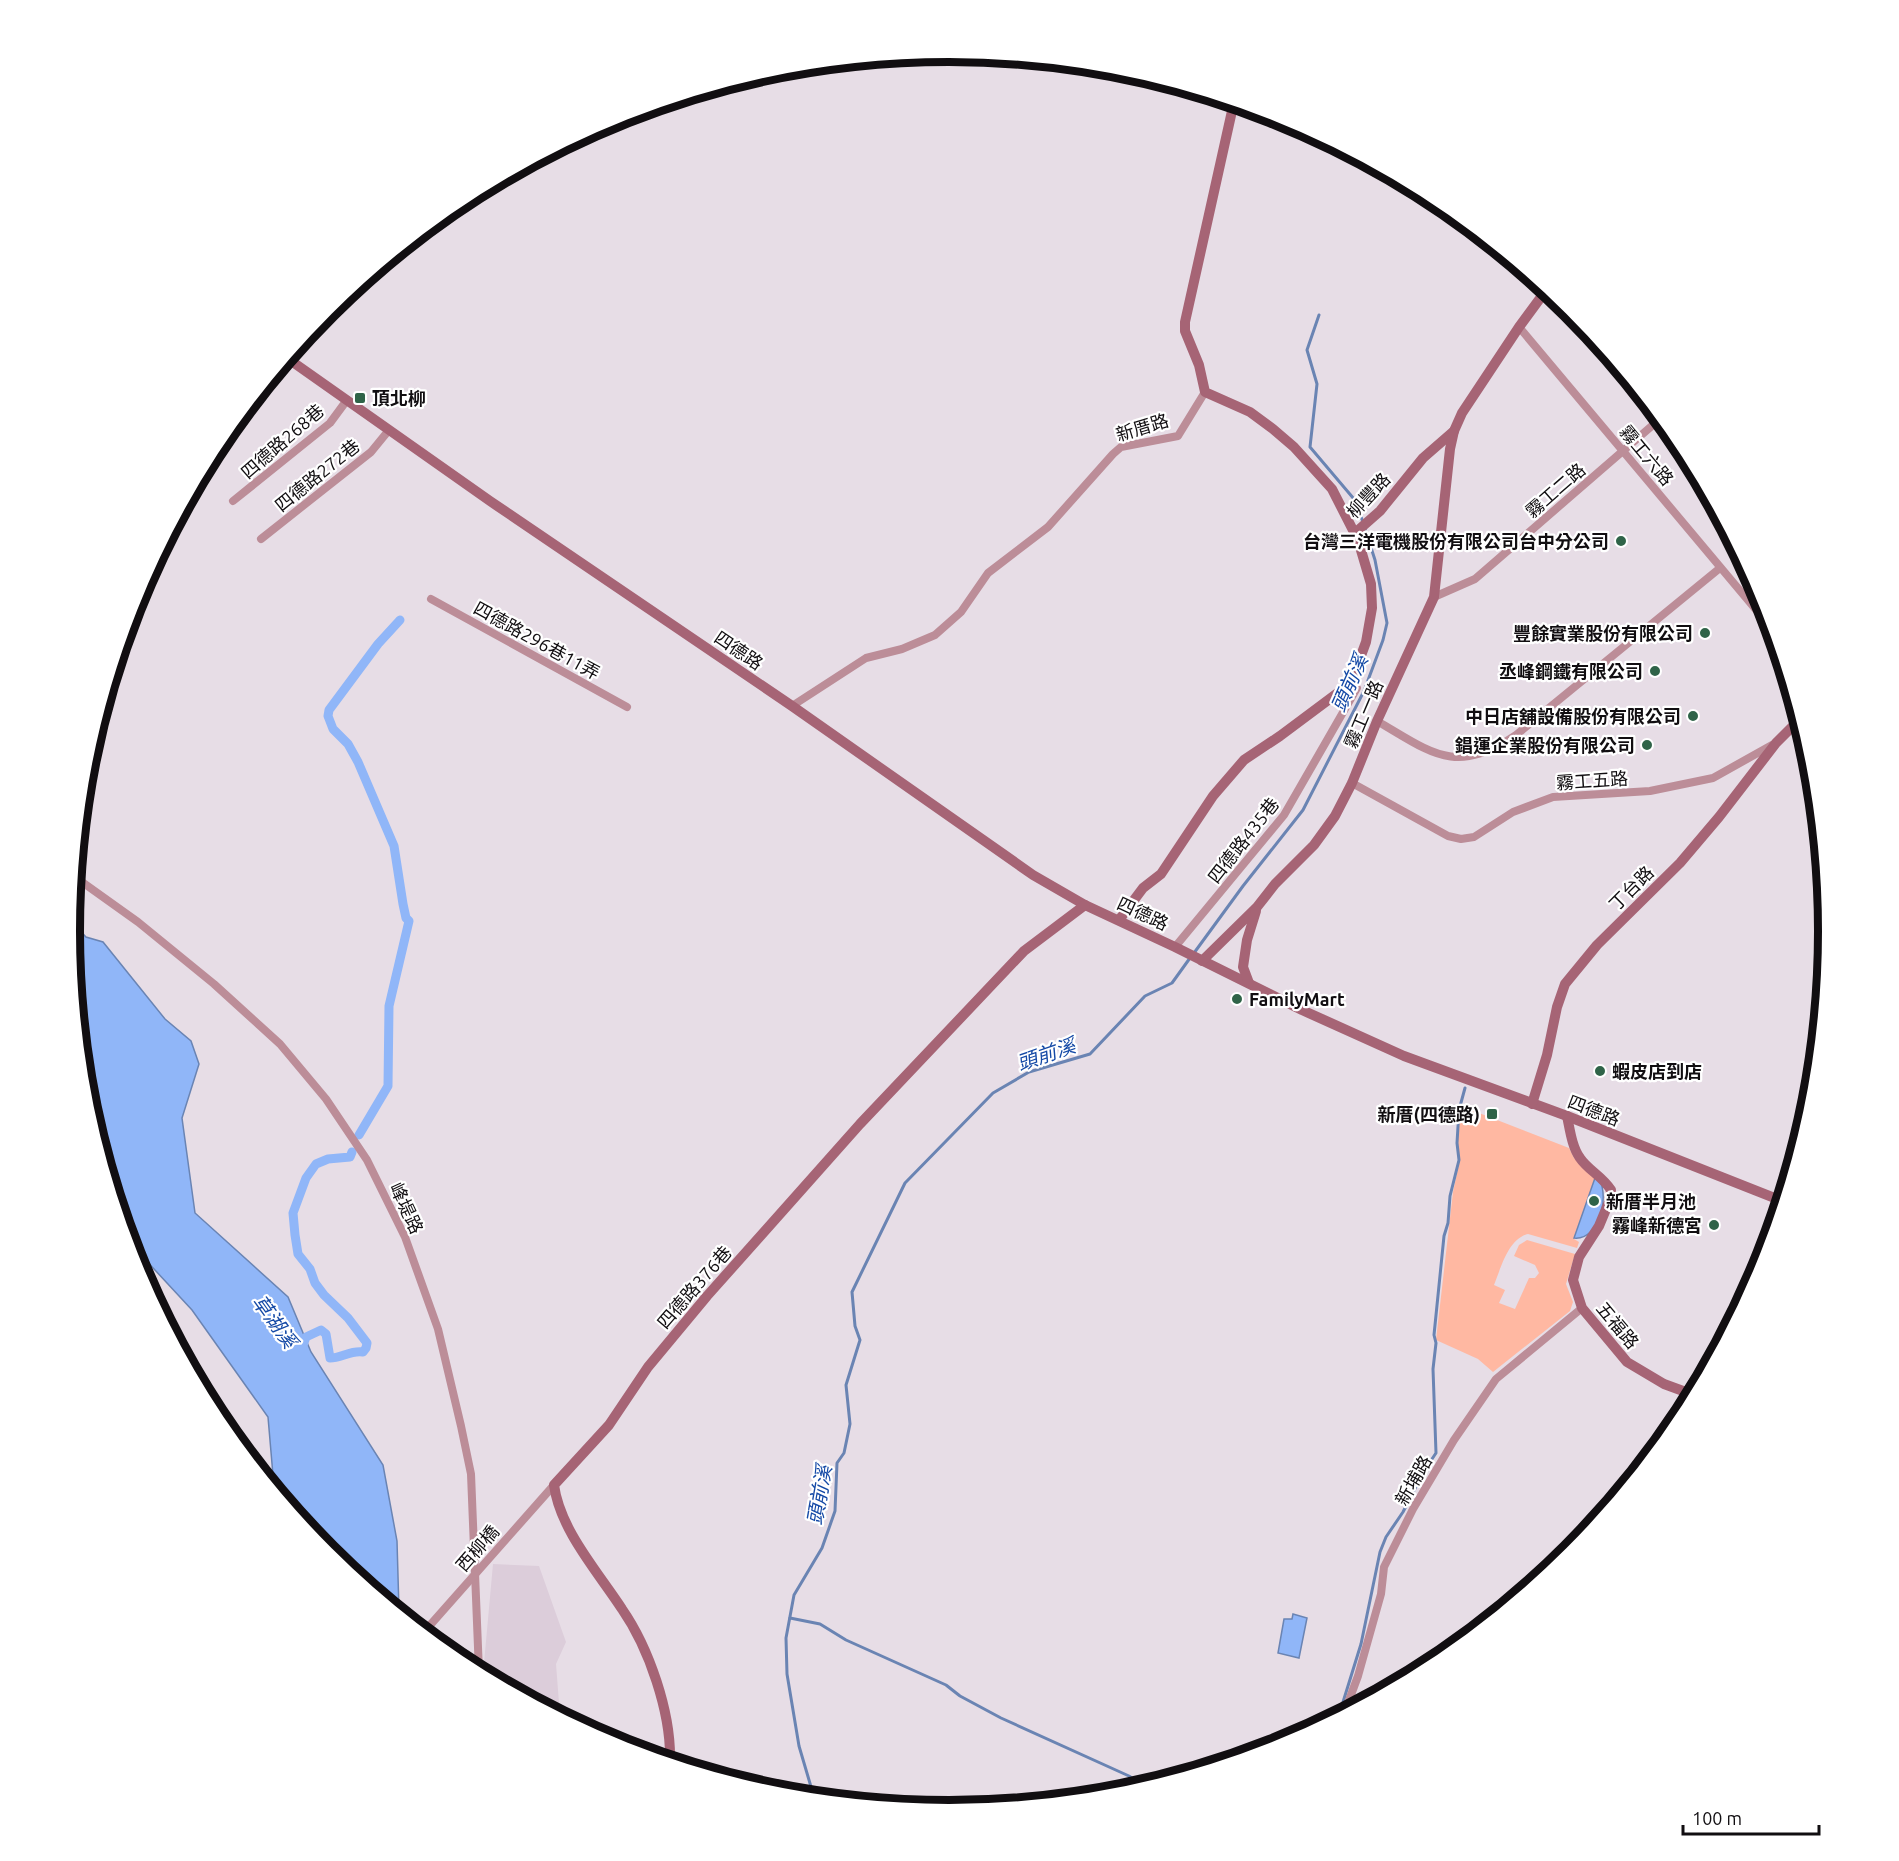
<svg xmlns="http://www.w3.org/2000/svg" width="1899" height="1861" viewBox="0 0 1899 1861" font-family="Ubuntu,'Noto Sans TC',sans-serif">
	<style>
		.built { fill: #dccdda }
		.green { fill: #ffb8a2 }
		.water { fill: #90b6f8; stroke: #6a84b3; stroke-width: 1.5 }
		.lines { fill: none; stroke-linecap: round; stroke-linejoin: round }
		.stream { stroke: #6a84b3; stroke-width: 3 }
		.canal { stroke: #90b6f8; stroke-width: 9 }
		.street { stroke: #bc8d98; stroke-width: 8 }
		.secondary { stroke: #a66475; stroke-width: 10 }
		.poi-dot { fill: #2f6348; stroke: #fff; stroke-width: 2 }
		.labels { text-anchor: middle; dominant-baseline: central; stroke-width: 4.5; stroke-linejoin: round; paint-order: stroke }
		.poi-label { font-size: 18px; font-weight: bold; fill: #110e11; stroke: #fff; text-anchor: end }
		.street-label { font-size: 18px; fill: #110e11; stroke: #fff }
		.water-label { font-size: 20px; font-style: italic; fill: #1449a6; stroke: #fff }
		.rim { fill: none; stroke: #110e11; stroke-width: 8 }
	</style>
	<rect width="100%" height="100%" fill="#e7dde6"/>
	<polygon class="built" points="493,1564 539,1566 566,1642 556,1664 559,1703 568,1719 483,1674"/>
	<path class="green" d="M1461,1106L1569,1148L1574,1158L1596,1175L1574,1239L1579,1242L1577,1248L1528,1234C1508,1239 1501,1268 1494,1285L1505,1290L1499,1303L1515,1309L1529,1278H1535L1539,1273L1535,1265L1514,1256L1519,1245L1527,1240L1575,1254L1566,1284L1573,1302L1570,1311L1493,1372L1478,1359L1436,1340L1453,1192L1460,1159L1457,1140Z"/>
	<g class="water">
		<polygon points="71,921 86,937 103,942 165,1019 191,1041 199,1064 182,1118 195,1213 288,1297 311,1352 383,1465 397,1541 399,1611 327,1552 274,1487 268,1417 192,1310 129,1242 87,1102 70,930"/>
		<path d="M1596,1175C1612,1191 1600,1241 1574,1238Z"/>
		<polygon points="1293,1614 1307,1618 1299,1658 1278,1653 1284,1619 1292,1619"/>
	</g>
	<g class="lines">
		<g class="stream">
			<polyline points="1319,315 1307,350 1317,384 1310,447 1354,499 1363,522"/>
			<polyline points="1194,953 1243,886 1303,810 1364,691 1383,640 1387,623 1375,560 1365,529"/>
			<polyline points="790,1618 820,1624 846,1640 946,1685 960,1696 1001,1718 1129,1776 1145,1786"/>
			<polyline points="1339,1715 1361,1644 1380,1552 1386,1537 1403,1512 1424,1471 1436,1453 1433,1369 1436,1343 1434,1335 1444,1236 1448,1223 1450,1196 1459,1160 1457,1143 1459,1110 1465,1088"/>
			<polyline points="814,1797 799,1746 787,1674 786,1638 794,1595 822,1548 835,1511 837,1463 844,1453 850,1424 846,1385 860,1340 855,1326 852,1292 905,1183 993,1093 1029,1072 1090,1054 1145,996 1172,983 1190,958"/>
		</g>
		<g class="canal">
			<polyline points="359,1135 388,1086 389,1006 409,921 406,918 403,904 394,846 358,762 348,744 333,729 328,716 329,710 378,644 400,620"/>
			<path d="M302,1348L306,1337L321,1330L326,1334L330,1358C341,1358 351,1350 363,1352L366,1348L367,1343L348,1318L324,1295L315,1283L310,1269L298,1254L295,1235L293,1213L306,1178L316,1164L328,1159L350,1157L352,1152"/>
		</g>
		<g class="street">
			<polyline points="1519,327 1773,630"/>
			<polyline points="233,501 330,423 347,400"/>
			<polyline points="261,539 371,452 389,430"/>
			<polyline points="1434,597 1475,579 1661,418"/>
			<polyline points="431,599 627,707"/>
			<polyline points="792,706 866,658 902,649 935,635 961,612 988,573 1048,527 1113,454 1121,447 1178,436 1205,392"/>
			<path d="M1377,721C1432,753 1455,776 1516,735L1720,568"/>
			<polyline points="1352,783 1448,836 1461,839 1474,837 1513,812 1553,797 1650,791 1713,778 1772,745"/>
			<polyline points="75,877 138,922 214,984 280,1044 326,1099 367,1160 405,1237 438,1329 461,1426 471,1474 479,1672"/>
			<polyline points="1175,947 1284,815 1357,688 1351,683"/>
			<polyline points="424,1632 554,1485"/>
			<polyline points="1345,1711 1358,1676 1381,1594 1384,1567 1413,1509 1454,1440 1496,1379 1582,1308"/>
		</g>
		<g class="secondary">
			<polyline points="287,358 490,501 792,706 1033,875 1085,905 1175,947 1302,1010 1404,1056 1567,1116 1782,1201"/>
			<polyline points="1355,533 1380,511 1423,458 1454,431 1462,413 1519,327 1547,289"/>
			<polyline points="1119,920 1143,888 1161,874 1213,796 1244,760 1280,736 1351,683 1366,642 1372,608 1371,584 1358,540 1332,489 1294,447 1273,429 1250,412 1205,392 1199,365 1185,331 1185,322 1234,102"/>
			<polyline points="1202,961 1257,907 1275,884 1314,845 1335,816 1352,783 1377,721 1434,597 1450,449 1454,431"/>
			<polyline points="1249,983 1243,967 1247,940 1256,911"/>
			<polyline points="1532,1104 1547,1055 1557,1007 1565,984 1597,945 1680,863 1719,817 1776,743 1800,719"/>
			<path d="M1567,1116C1570,1130 1572,1147 1580,1158C1588,1170 1602,1176 1611,1190L1609,1202L1599,1226L1579,1257L1573,1280L1582,1308L1627,1362L1664,1384L1694,1395"/>
			<path d="M670,1760C671,1712 649,1648 622,1609C598,1572 560,1530 554,1485L609,1425L648,1367L707,1296L860,1124L1024,951L1085,905"/>
		</g>
	</g>
	<g class="poi-dot">
		<rect x="354" y="392" width="12" height="12" rx="3"/>
		<circle cx="1621" cy="541" r="6"/>
		<circle cx="1705" cy="633" r="6"/>
		<circle cx="1655" cy="671" r="6"/>
		<circle cx="1693" cy="716" r="6"/>
		<circle cx="1647" cy="745" r="6"/>
		<circle cx="1237" cy="999" r="6"/>
		<circle cx="1600" cy="1071" r="6"/>
		<rect x="1486" y="1108" width="12" height="12" rx="3"/>
		<circle cx="1594" cy="1201" r="6"/>
		<circle cx="1714" cy="1225" r="6"/>
	</g>
	<g class="labels">
		<g class="poi-label">
			<text x="372" y="398" text-anchor="start">頂北柳</text>
			<text x="1609" y="541">台灣三洋電機股份有限公司台中分公司</text>
			<text x="1693" y="633">豐餘實業股份有限公司</text>
			<text x="1643" y="671">丞峰鋼鐵有限公司</text>
			<text x="1681" y="716">中日店舖設備股份有限公司</text>
			<text x="1635" y="745">錩運企業股份有限公司</text>
			<text x="1249" y="999" text-anchor="start">FamilyMart</text>
			<text x="1612" y="1071" text-anchor="start">蝦皮店到店</text>
			<text x="1480" y="1114">新厝(四德路)</text>
			<text x="1606" y="1201" text-anchor="start">新厝半月池</text>
			<text x="1702" y="1225">霧峰新德宮</text>
		</g>
		<g class="street-label">
			<text transform="translate(1142 427) rotate(-17)">新厝路</text>
			<text transform="translate(282 441) rotate(-41)">四德路268巷</text>
			<text transform="translate(1647 455) rotate(50)">霧工六路</text>
			<text transform="translate(317 475) rotate(-39)">四德路272巷</text>
			<text transform="translate(1555 490) rotate(-41)">霧工二路</text>
			<text transform="translate(1368 495) rotate(-47)">柳豐路</text>
			<text transform="translate(537 640) rotate(29)">四德路296巷11弄</text>
			<text transform="translate(739 650) rotate(34)">四德路</text>
			<text transform="translate(1363 714) rotate(-67)">霧工一路</text>
			<text transform="translate(1592 780) rotate(-4)">霧工五路</text>
			<text transform="translate(1243 840) rotate(-52)">四德路435巷</text>
			<text transform="translate(1631 888) rotate(-45)">丁台路</text>
			<text transform="translate(1143 913) rotate(25)">四德路</text>
			<text transform="translate(1594 1110) rotate(21)">四德路</text>
			<text transform="translate(407 1208) rotate(65)">峰堤路</text>
			<text transform="translate(694 1287) rotate(-49)">四德路376巷</text>
			<text transform="translate(1618 1325) rotate(50)">五福路</text>
			<text transform="translate(1413 1480) rotate(-60)">新埔路</text>
			<text transform="translate(477 1548) rotate(-49)">西柳橋</text>
		</g>
		<g class="water-label">
			<text transform="translate(1349 683) rotate(-66)">頭前溪</text>
			<text transform="translate(1046 1054) rotate(-19)">頭前溪</text>
			<text transform="translate(275 1321) rotate(54)">草湖溪</text>
			<text transform="translate(819 1495) rotate(-80)">頭前溪</text>
		</g>
	</g>
	<path d="M0 0H1899V1861H0ZM80 931a869 869 0 1 1 1738 0a869 869 0 1 1-1738 0Z" fill="#fff" fill-rule="evenodd"/>
	<path class="rim" d="M80 931a869 869 0 1 1 1738 0a869 869 0 1 1-1738 0Z"/>
	<path d="M1683 1825v9h136v-9" fill="none" stroke="#110e11" stroke-width="3"/>
	<text x="1692" y="1825" font-size="18" fill="#110e11" stroke="#ffffff" stroke-width="4.5" paint-order="stroke">100 m</text>
</svg>
